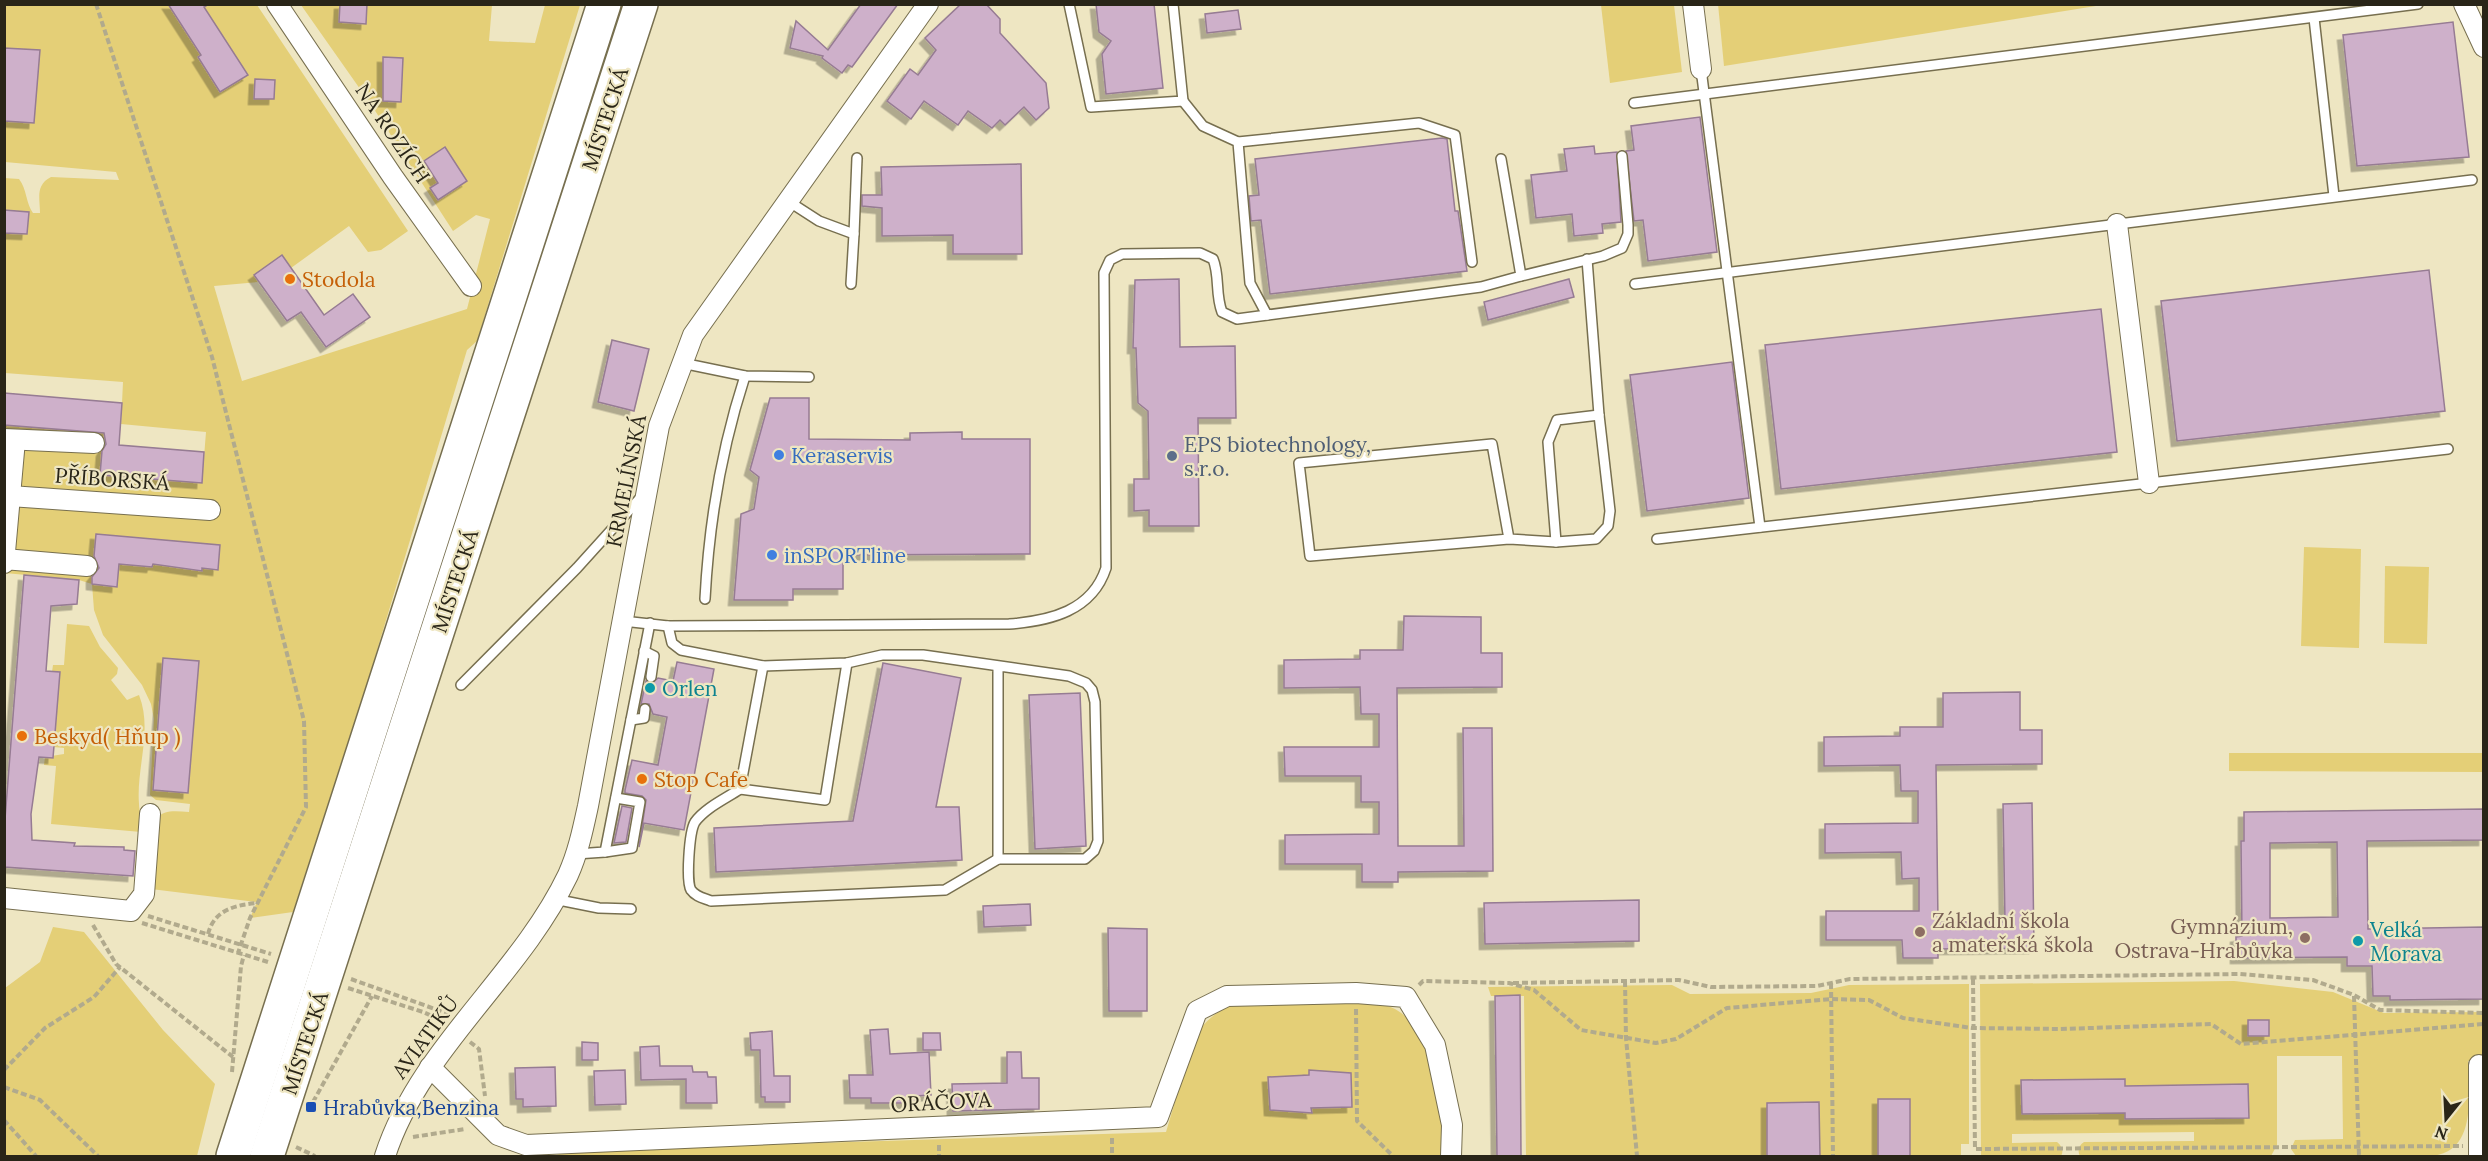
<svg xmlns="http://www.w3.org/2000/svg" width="2488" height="1161" viewBox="0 0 2488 1161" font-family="Lora,serif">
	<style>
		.green { fill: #e4cf77 }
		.building { fill: #ceb0ca; stroke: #967b93; stroke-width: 1.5; fill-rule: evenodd; filter: url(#shadow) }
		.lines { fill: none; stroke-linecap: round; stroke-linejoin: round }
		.lane-casing { stroke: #776f4f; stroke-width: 12 }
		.street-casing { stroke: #776f4f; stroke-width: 22 }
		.highway-casing { stroke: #776f4f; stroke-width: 36 }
		.path { stroke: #b1aa8d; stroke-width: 4; stroke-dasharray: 6 3; stroke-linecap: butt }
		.lane { stroke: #fff; stroke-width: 9 }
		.street { stroke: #fff; stroke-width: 20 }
		.highway { stroke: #fff; stroke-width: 33 }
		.food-dot { fill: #e8710a; stroke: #eee6c2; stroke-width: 2 }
		.shop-dot { fill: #3f7fe0; stroke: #eee6c2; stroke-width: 2 }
		.service-dot { fill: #5c6f8a; stroke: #eee6c2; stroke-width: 2 }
		.culture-dot { fill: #0f9aa8; stroke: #eee6c2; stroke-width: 2 }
		.education-dot { fill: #8d6e63; stroke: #eee6c2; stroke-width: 2 }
		.transit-dot { fill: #1a4fb4; stroke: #eee6c2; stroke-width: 2 }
		.labels { text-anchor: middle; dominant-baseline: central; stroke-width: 4.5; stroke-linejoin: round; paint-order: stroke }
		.street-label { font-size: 21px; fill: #292518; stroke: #eee6c2 }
		.food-label { font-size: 21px; fill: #c56008; stroke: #eee6c2; text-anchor: start }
		.service-label { font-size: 21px; fill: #4e5e75; stroke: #eee6c2; text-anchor: start }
		.shop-label { font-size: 21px; fill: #366cbe; stroke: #eee6c2; text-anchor: start }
		.culture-label { font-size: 21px; fill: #0d838f; stroke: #eee6c2; text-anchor: start }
		.education-label { font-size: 21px; fill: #785e54; stroke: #eee6c2; text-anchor: start }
		.transit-label { font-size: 21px; fill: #164399; stroke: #eee6c2; text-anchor: start }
	</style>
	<defs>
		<filter id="shadow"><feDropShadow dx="-5.5" dy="5.5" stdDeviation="0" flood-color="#0004"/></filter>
	</defs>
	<rect width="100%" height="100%" fill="#eee6c2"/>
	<g class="green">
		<polygon points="1718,4 2102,4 2102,5 1724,66"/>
		<path d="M5,5H257L408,231L381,250L368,252L349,226L291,268L254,275L258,282L214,286L242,381L467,309L490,219L476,215L453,231L372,106L301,5H492L489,41L535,43L545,5H580L477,341L467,350L372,667L293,912L250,918L257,902L151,889L156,819C164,809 176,811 189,812L190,804L156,800L150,795L154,719L151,704L142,685L103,635L94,610L92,584L79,580L5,573V425L104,433L101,475L202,482L206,432L121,424L123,382L5,373L4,178L19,179C27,189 26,204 33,213H40C40,199 35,185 51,177L119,180L116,172L5,162Z"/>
		<polygon points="1601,5 1674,5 1682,72 1610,83"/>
		<polygon points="2304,547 2361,549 2359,648 2301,646"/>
		<polygon points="2385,566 2429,567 2427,644 2384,643"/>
		<path d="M67,624L89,626L100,647L118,668L117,674L111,680L127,700L139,695C153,730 136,768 139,804C139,814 145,822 141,832L51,824L56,766L44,765L45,757L64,754V748L54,747L60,672H52L53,665H64Z"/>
		<polygon points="2229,753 2483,753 2483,772 2229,771"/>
		<polygon points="53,927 84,932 163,1030 215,1084 197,1156 5,1156 5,988 40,962"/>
		<path d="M2234,981L2333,992L2384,1013L2483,1012V1060L2468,1061C2468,1094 2478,1150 2433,1156H2296L2291,1149L2295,1140L2343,1139L2342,1056H2277V1145L2271,1156H2080C2077,1151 2079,1145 2084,1142L2194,1141V1132L2012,1134V1143L2057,1142C2062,1146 2064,1151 2061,1156H1981L1980,984Z"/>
		<polygon points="1969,984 1969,1144 1961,1144 1961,1156 1526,1156 1524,996 1491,996 1488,987 1672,985 1690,994 1811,993 1849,985"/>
		<path d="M1240,1001C1270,1002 1374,997 1395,1009C1437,1032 1443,1114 1443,1156H554L567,1151L1166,1132L1193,1041C1204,1020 1218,1010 1240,1001Z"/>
	</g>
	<g class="building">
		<polygon points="168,4 209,4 204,7 248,75 220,92 198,57 201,55"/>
		<polygon points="340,4 367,4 366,24 339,22"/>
		<polygon points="861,4 898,4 852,67 848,65 842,73 822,58 823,56 790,48 796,21 828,50"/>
		<polygon points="961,4 986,4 1000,19 1000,33 1046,83 1049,108 1036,120 1024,107 1005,125 1000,120 992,128 968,111 958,125 924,101 911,119 887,101 910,69 918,75 936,50 925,38"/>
		<polygon points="1096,4 1154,4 1163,88 1106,94 1102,54 1111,41 1099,32"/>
		<polygon points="1238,10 1241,29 1207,33 1205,14"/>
		<polygon points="2453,22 2469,157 2357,166 2343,35"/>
		<polygon points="4,48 40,50 34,123 4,121"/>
		<polygon points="383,57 403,58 401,102 383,101"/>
		<polygon points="255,79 275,80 274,99 254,99"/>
		<polygon points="1700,117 1717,252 1648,261 1643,220 1634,221 1626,151 1634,150 1631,126"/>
		<polygon points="1442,138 1447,139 1455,211 1458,211 1467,271 1270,294 1261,220 1251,221 1249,196 1259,195 1255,159"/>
		<polygon points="1594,146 1595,154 1617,152 1621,222 1602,224 1603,233 1574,236 1572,214 1536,218 1531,175 1567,171 1564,149"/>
		<polygon points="445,147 467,181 438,200 430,188 438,183 424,161"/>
		<polygon points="1021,164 1022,254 953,254 953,235 882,236 882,208 862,206 862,195 882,195 881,167"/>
		<polygon points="4,210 29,212 27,234 4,233"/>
		<polygon points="282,255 324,315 353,294 370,317 326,347 301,312 287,321 254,275"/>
		<polygon points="2429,270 2445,411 2177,441 2161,301"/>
		<polygon points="1179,279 1180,347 1235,346 1236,418 1198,418 1199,526 1149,526 1149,510 1134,511 1134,479 1149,479 1148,411 1138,403 1136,348 1133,348 1135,280"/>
		<polygon points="1569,279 1574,297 1488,320 1484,302"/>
		<polygon points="2101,309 2117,452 1781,489 1765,345"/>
		<polygon points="612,340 649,349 634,411 598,402"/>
		<polygon points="1732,362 1749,498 1647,511 1630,375"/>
		<polygon points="4,393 122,403 119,445 204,452 202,483 100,475 102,451 106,444 104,433 4,425"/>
		<polygon points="770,398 809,398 809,439 910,440 910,433 962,432 962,439 1030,439 1030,554 843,555 843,589 793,589 793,600 734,600 741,514 754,509 759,477 750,470"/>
		<polygon points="96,534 220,545 218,570 202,568 202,571 153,564 152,567 119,564 117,587 92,584 92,577 99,568 94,556"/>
		<polygon points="24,575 79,580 77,604 51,606 46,671 60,672 53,758 39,757 31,814 32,840 75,843 74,846 124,847 124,850 135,851 133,876 4,867 4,832"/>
		<polygon points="1404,616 1481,617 1481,653 1502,653 1502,687 1397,688 1398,846 1464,846 1463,728 1492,728 1493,871 1398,872 1398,882 1362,882 1362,864 1285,864 1285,835 1379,834 1379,802 1361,802 1361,776 1285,776 1284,747 1379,747 1379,714 1361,714 1360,687 1284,688 1284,660 1360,659 1360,650 1403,650"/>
		<polygon points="163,658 199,661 188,793 153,790"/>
		<polygon points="677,662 714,669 684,830 644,823 639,847 646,800 642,796 625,793 625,790 632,760 658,765 667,717 653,714 649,704 641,704 646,681 651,684 658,678 673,681"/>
		<polygon points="883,663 961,678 936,807 959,807 962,860 716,872 714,828 853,821"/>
		<polygon points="2020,692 2020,730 2042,730 2042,764 1936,765 1938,922 2005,922 2003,804 2032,803 2034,948 1938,949 1938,958 1903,958 1902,940 1826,940 1826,911 1919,911 1919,878 1902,879 1901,852 1825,853 1825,824 1918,823 1918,791 1901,791 1900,765 1824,766 1824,737 1900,736 1900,727 1943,727 1943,693"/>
		<polygon points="1080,693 1086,846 1035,849 1029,695"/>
		<polygon points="622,806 632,808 626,842 614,843"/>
		<path d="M2484,809V840L2367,841L2368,929L2484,927V999L2390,1000V996H2373L2372,966H2347V957L2236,958V937L2242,936L2241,841H2244V812ZM2337,842L2338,917L2270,918V843Z"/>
		<polygon points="1639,900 1639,941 1485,944 1484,903"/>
		<polygon points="1030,904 1031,925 984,927 983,906"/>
		<polygon points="1108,928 1147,929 1147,1011 1109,1011"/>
		<polygon points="1520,995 1521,1156 1497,1156 1495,996"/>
		<rect x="2248" y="1020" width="21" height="16"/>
		<polygon points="888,1029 890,1054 929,1052 931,1095 915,1096 915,1103 871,1103 871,1098 850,1098 849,1075 873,1075 870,1030"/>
		<polygon points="772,1031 774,1076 790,1076 790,1102 765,1102 765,1097 761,1097 760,1050 751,1050 750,1033"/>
		<polygon points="923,1033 940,1033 941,1050 923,1050"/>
		<polygon points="582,1042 598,1043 598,1060 582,1060"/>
		<polygon points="659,1046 660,1066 692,1066 693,1072 707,1072 708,1077 716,1077 717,1103 686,1103 686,1079 641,1080 640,1047"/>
		<polygon points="1007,1052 1021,1052 1022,1078 1039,1078 1039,1109 953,1111 952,1084 1007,1083"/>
		<polygon points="555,1067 556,1106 523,1107 523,1099 516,1099 515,1068"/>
		<polygon points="625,1070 626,1104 595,1105 594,1071"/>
		<polygon points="1309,1070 1351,1073 1352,1107 1311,1108 1312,1113 1270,1110 1268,1077 1309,1075"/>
		<polygon points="2125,1079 2125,1086 2248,1084 2249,1118 2125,1119 2125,1113 2022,1114 2021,1080"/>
		<rect x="1878" y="1099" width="32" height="57"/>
		<polygon points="1819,1102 1820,1156 1767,1156 1767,1103"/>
	</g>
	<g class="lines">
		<defs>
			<g id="lane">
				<polyline points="1069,4 1091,107 1183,101 1173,4"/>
				<polyline points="2314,18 2334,196"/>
				<polyline points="1701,69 1760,527"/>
				<polyline points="1183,101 1203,126 1238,142 1250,283 1267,315"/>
				<polyline points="1634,103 2418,4"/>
				<polyline points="1238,142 1419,123 1455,135 1472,262"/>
				<polyline points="788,201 819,221 854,234 851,284"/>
				<polyline points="854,234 857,158"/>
				<polyline points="1521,276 1603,256 1622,248 1628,234 1628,225 1622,156"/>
				<polyline points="1635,284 2472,180"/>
				<polyline points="682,363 745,376 809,377"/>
				<polyline points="1509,539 1492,444 1299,463 1310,556 1509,539 1556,542 1596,539 1608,526 1610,511 1599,415 1587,259"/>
				<polyline points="1657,539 2448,449"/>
				<polyline points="1556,542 1548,442 1557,420 1599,415"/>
				<path d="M705,599C709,522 721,450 745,376"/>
				<path d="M623,621L668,626L1009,624C1050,621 1092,611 1106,568L1104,273L1110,260L1122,254L1200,253L1213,259C1220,276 1215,294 1222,312L1237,319L1481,287L1521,276L1501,159"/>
				<polyline points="668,626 672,643 681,650 763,666 847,663 882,655 923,655 1069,676 1086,683 1092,690 1095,702 1098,841 1094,851 1085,859 998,859 998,666"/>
				<polyline points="644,651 654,656 651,677"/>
				<polyline points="763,666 740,789 825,800 847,663"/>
				<polyline points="461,685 577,568 642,496"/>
				<polyline points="631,720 644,718 645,709"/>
				<path d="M740,789C725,799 705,808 695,822C689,832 686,882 691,890C696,897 704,898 711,901L945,890L998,859"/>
				<polyline points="605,852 632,848 640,802 616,798"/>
				<polyline points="576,854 605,852 650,623"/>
				<polyline points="554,899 599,908 631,909"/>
			</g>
			<g id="street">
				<polyline points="277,4 393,177 471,286"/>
				<polyline points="1693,4 1701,69"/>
				<polyline points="2464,4 2484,47"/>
				<polyline points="2117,224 2149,483"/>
				<polyline points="4,439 94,443"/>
				<polyline points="10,496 210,510"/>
				<polyline points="4,559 87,566"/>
				<polyline points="4,563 15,440"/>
				<polyline points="4,898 131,911 144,894 150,814"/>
				<polyline points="2479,1065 2479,1156"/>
				<polyline points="430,1067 498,1135 526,1145 1158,1117 1197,1011 1227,996 1356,993 1406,997 1435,1045 1452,1125 1451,1156"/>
				<path d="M385,1156C420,1048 519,977 568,875C578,853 583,829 588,806L659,426L693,335L928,4"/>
			</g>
			<g id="highway">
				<polyline points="233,1156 604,4"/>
				<polyline points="267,1156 641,4"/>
			</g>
		</defs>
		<use href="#lane" class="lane-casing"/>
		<use href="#street" class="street-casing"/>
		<use href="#highway" class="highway-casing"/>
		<g class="path">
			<polyline points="96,4 212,357 304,721 306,807 250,918 238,953"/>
			<polyline points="148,916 271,954"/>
			<polyline points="142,923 268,962"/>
			<polyline points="93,925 116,964 233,1057"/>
			<path d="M208,934C214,910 235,905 257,903"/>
			<polyline points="351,979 449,1014"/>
			<polyline points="1973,979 1975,1149 2463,1146"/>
			<polyline points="1625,981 1626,1038 1637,1156"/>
			<polyline points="1513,983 1679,980 1711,987 1817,986 1850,979 2240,974 2313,980 2354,995 2380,1010 2484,1013"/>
			<polyline points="1831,983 1833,1156"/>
			<polyline points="1419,985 1423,981 1509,983 1534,990 1581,1030 1656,1043 1676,1039 1727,1008 1831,999 1869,1000 1903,1018 1972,1028 2060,1029 2211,1024 2241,1044 2484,1024"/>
			<polyline points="348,988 423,1012 443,1021"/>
			<polyline points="2354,996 2359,1156"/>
			<polyline points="1356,1009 1357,1121 1393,1156"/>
			<polyline points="470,1042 479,1049 485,1096"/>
			<polyline points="4,1070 45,1028 94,997 120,967"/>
			<polyline points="232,1072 241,966 244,955"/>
			<polyline points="4,1087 40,1100 98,1156"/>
			<polyline points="313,1102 372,996"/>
			<polyline points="4,1120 36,1156"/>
			<polyline points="413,1137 465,1129"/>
			<polyline points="1112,1138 1112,1156"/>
			<polyline points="939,1145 939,1156"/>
			<polyline points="296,1147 315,1156"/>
		</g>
		<use href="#lane" class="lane"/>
		<use href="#street" class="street"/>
		<use href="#highway" class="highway"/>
	</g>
	<g class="food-dot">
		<circle cx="290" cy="279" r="6"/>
		<circle cx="22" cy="736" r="6"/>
		<circle cx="642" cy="779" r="6"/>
	</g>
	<g class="shop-dot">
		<circle cx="779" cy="455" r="6"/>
		<circle cx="772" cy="555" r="6"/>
	</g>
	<circle class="service-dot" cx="1172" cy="456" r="6"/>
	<g class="culture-dot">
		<circle cx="650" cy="688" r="6"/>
		<circle cx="2358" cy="941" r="6"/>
	</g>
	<g class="education-dot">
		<circle cx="1920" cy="932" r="6"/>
		<circle cx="2305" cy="938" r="6"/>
	</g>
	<rect class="transit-dot" x="305" y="1101" width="12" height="12" rx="3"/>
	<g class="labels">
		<g class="street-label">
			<text transform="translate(605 119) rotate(-72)">MÍSTECKÁ</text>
			<text transform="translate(393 133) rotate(56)">NA ROZÍCH</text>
			<text transform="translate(112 479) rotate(4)">PŘÍBORSKÁ</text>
			<text transform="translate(626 481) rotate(-79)">KRMELÍNSKÁ</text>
			<text transform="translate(455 581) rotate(-72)">MÍSTECKÁ</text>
			<text transform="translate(425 1037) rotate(-54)">AVIATIKŮ</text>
			<text transform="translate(305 1043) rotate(-72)">MÍSTECKÁ</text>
			<text transform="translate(941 1102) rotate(-3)">ORÁČOVA</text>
		</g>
		<g class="food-label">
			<text x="302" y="279">Stodola</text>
			<text x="34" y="736">Beskyd( Hňup )</text>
			<text x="654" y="779">Stop Cafe</text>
		</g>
		<g class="service-label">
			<text x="1184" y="444">EPS biotechnology,<tspan x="1184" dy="24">s.r.o.</tspan></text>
		</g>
		<g class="shop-label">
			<text x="791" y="455">Keraservis</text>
			<text x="784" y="555">inSPORTline</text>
		</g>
		<g class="culture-label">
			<text x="662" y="688">Orlen</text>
			<text x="2370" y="929">Velká<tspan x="2370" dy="24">Morava</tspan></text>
		</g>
		<g class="education-label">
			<text x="1932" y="920">Základní škola<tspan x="1932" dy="24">a mateřská škola</tspan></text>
			<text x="2293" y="926" text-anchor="end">Gymnázium,<tspan x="2293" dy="24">Ostrava-Hrabůvka</tspan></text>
		</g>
		<g class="transit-label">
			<text x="323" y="1107">Hrabůvka,Benzina</text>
		</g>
	</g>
	<rect width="2488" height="1161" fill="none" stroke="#292518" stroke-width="12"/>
	<g transform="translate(2446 1119) rotate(198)" stroke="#eee6c2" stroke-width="4.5" paint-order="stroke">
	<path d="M0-4.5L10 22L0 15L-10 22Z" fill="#292518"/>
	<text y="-9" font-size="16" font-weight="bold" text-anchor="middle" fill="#292518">N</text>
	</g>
</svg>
